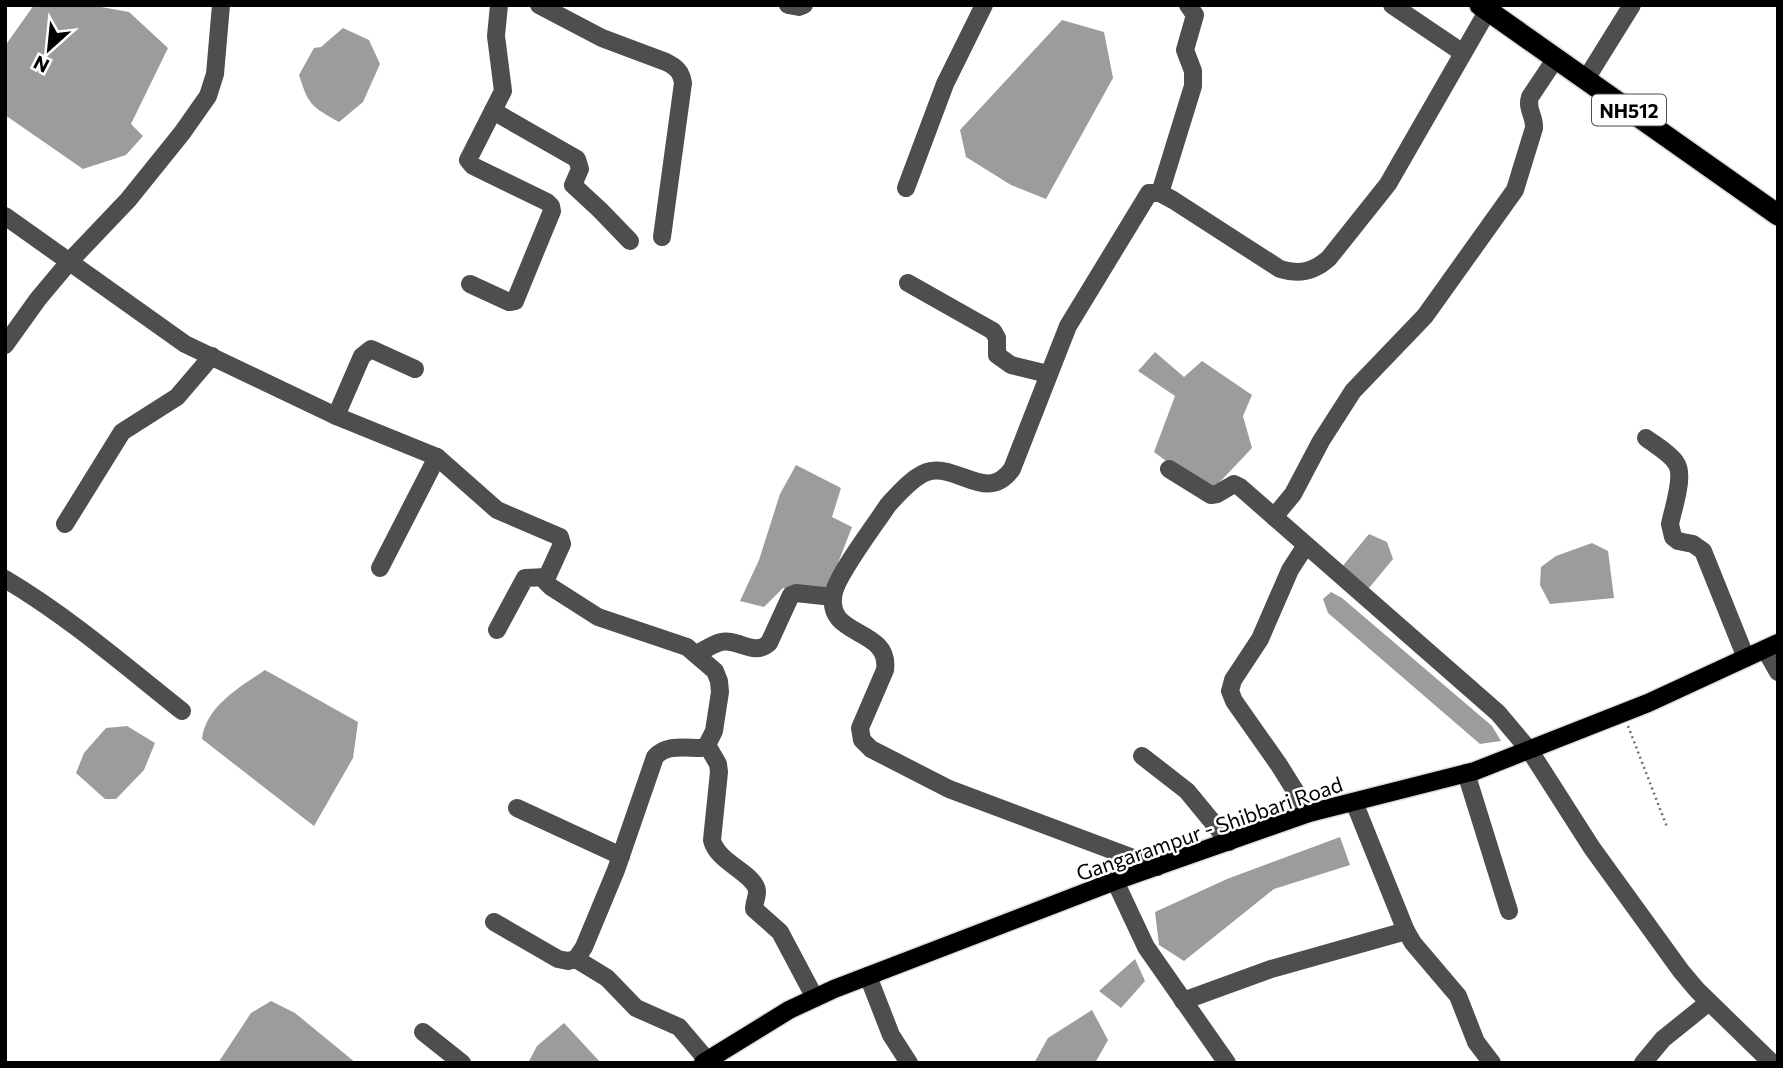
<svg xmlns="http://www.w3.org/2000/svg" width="1783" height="1068" viewBox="0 0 1783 1068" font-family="Commissioner,sans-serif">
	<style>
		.water { fill: #9c9c9c }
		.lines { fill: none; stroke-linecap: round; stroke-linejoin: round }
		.major-casing { stroke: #dbdbdb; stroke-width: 21 }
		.highway-casing { stroke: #dbdbdb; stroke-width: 24 }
		.path { stroke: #707070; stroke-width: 2.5; stroke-dasharray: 2 3.5; stroke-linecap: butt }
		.minor { stroke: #4e4e4e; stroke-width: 18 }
		.major { stroke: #000; stroke-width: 18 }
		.highway { stroke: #000; stroke-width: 21 }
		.labels { text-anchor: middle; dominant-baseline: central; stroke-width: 5; stroke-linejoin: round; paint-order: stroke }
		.shield { fill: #fff; stroke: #4c4c4c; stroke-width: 2 }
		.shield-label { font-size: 19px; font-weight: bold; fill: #000 }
		.street-label { font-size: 21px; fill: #000; stroke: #fff }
	</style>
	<rect width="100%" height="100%" fill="#fff"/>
	<g class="water">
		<polygon points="34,5 90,5 129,12 168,48 131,124 143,136 126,155 83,169 5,115 5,46"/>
		<polygon points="1062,20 1104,32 1113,78 1046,199 1011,185 966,157 960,130"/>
		<path d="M343,28L369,40L380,64L363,102L339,122C311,106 309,106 299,75L314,48L321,47Z"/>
		<polygon points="1155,352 1184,377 1202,361 1252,395 1243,416 1252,448 1217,485 1208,492 1154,452 1175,396 1138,371"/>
		<polygon points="796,465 841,488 832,517 852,527 826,594 783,588 764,607 740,601 759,560 780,494"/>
		<polygon points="1369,534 1387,542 1393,559 1369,588 1341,568"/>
		<polygon points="1592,543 1608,551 1614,598 1550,604 1540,585 1541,567 1556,556"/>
		<polygon points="1331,592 1342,598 1492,726 1501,741 1480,744 1328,613 1323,599"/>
		<path d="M265,670L358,722L353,758L314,826L202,739C206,706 240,687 265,670Z"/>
		<polygon points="127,726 155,743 144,770 116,799 105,799 76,773 84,753 106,728"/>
		<polygon points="1340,837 1350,865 1274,889 1184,961 1159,945 1155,912 1227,879"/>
		<polygon points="1135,959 1145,981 1121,1008 1099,991"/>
		<polygon points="271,1001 295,1013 356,1063 218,1063 251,1013"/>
		<polygon points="1092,1010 1108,1040 1095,1063 1034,1063 1048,1038"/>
		<polygon points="564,1023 601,1063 528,1063 537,1046"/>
	</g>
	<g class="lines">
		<defs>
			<polyline id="major" points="703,1063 789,1010 834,989 1115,881 1309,813 1475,771 1648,703 1778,643"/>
			<polyline id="highway" points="1480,5 1778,215"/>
		</defs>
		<use href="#major" class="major-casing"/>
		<use href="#highway" class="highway-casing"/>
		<polyline class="path" points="1628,726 1667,827"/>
		<g class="minor">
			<path d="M539,5L602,38L666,62C676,67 681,71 683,83L662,237"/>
			<polyline points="788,5 799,7 804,5"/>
			<polyline points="1392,5 1463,53"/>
			<polyline points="1591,71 1632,5"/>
			<polyline points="493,111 577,159 580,169 573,185 600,210 630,241"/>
			<polyline points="906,188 945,84 984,5"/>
			<polyline points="1160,193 1193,86 1193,71 1185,50 1195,15 1188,5"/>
			<path d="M5,216L185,344L336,416L437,457L497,510L560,537L562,544L547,577L546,582L551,587L598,617L687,647L715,671L719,681L720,692L714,731L707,745L701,748C685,748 666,744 655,757L616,870L584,947L576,959L568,961L558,959L494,922"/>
			<polyline points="908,283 993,331 997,338 997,355 1011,365 1048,374"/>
			<polyline points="470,284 509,302 515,301 552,211 551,206 547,202 473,166 468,160 503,91 496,36 499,5"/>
			<polyline points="5,345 38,299 69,262 128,200 182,133 208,96 215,74 221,5"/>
			<polyline points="336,416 362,356 371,349 415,369"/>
			<path d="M1646,438C1655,445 1670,453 1676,463C1685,475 1673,509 1670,524L1673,537L1678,541L1693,544L1703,551L1746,658"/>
			<polyline points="1169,469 1211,495 1217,494 1234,484 1240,487 1498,713 1530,751 1592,848 1681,971 1697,990 1772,1063"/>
			<path d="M1274,517L1293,494L1321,441L1353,391L1425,316L1515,190L1534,128C1535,116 1526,109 1530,97L1556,58"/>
			<polyline points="65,524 122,432 177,397 212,356"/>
			<polyline points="1306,545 1290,570 1260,639 1233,680 1230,691 1234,701 1279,765 1309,813"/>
			<polyline points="380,568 437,457"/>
			<path d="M5,579C69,617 124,665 182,711"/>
			<polyline points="497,630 525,578 547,577"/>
			<polyline points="1765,649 1778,672"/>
			<path d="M696,654C704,651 712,644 721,642C738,638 754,657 769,643L791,595L796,593L833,597"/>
			<path d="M707,745L718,764L719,772L712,840C717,863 757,874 757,892C757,897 754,904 754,909L780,932L815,998"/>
			<polyline points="1142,756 1187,791 1229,842"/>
			<polyline points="1466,773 1509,911"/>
			<polyline points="1354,802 1406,931 1413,943 1458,996 1476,1042 1492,1063"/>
			<polyline points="517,808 621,856"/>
			<path d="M1157,867L949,789L871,749L862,740L860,728L885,670C891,626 823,639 834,592C839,572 875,525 888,505C898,494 916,473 931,471C960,466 988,503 1012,469L1068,326L1149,193H1160L1173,200L1280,269C1299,275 1314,272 1329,258L1388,184L1488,10"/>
			<polyline points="1115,881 1146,947 1227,1063"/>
			<polyline points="576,959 607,978 636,1008 679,1027 707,1060"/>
			<polyline points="868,976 891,1035 909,1063"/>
			<polyline points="1183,1001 1271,969 1406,931"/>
			<polyline points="423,1032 462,1063"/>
			<polyline points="1643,1063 1663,1039 1709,1002"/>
		</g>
		<use href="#major" class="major"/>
		<use href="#highway" class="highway"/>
	</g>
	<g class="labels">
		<rect class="shield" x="1592" y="94.5" width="74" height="31" rx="5"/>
		<g class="shield-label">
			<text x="1629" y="110">NH512</text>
		</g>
		<g class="street-label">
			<text transform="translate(1209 828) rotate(-19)">Gangarampur - Shibbari Road</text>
		</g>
	</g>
	<rect width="1783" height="1068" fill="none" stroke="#000000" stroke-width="14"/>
	<g transform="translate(49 49) rotate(207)" stroke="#ffffff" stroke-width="5" paint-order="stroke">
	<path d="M0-5L12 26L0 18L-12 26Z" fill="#000000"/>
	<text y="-10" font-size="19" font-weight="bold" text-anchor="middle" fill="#000000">N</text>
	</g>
</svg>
